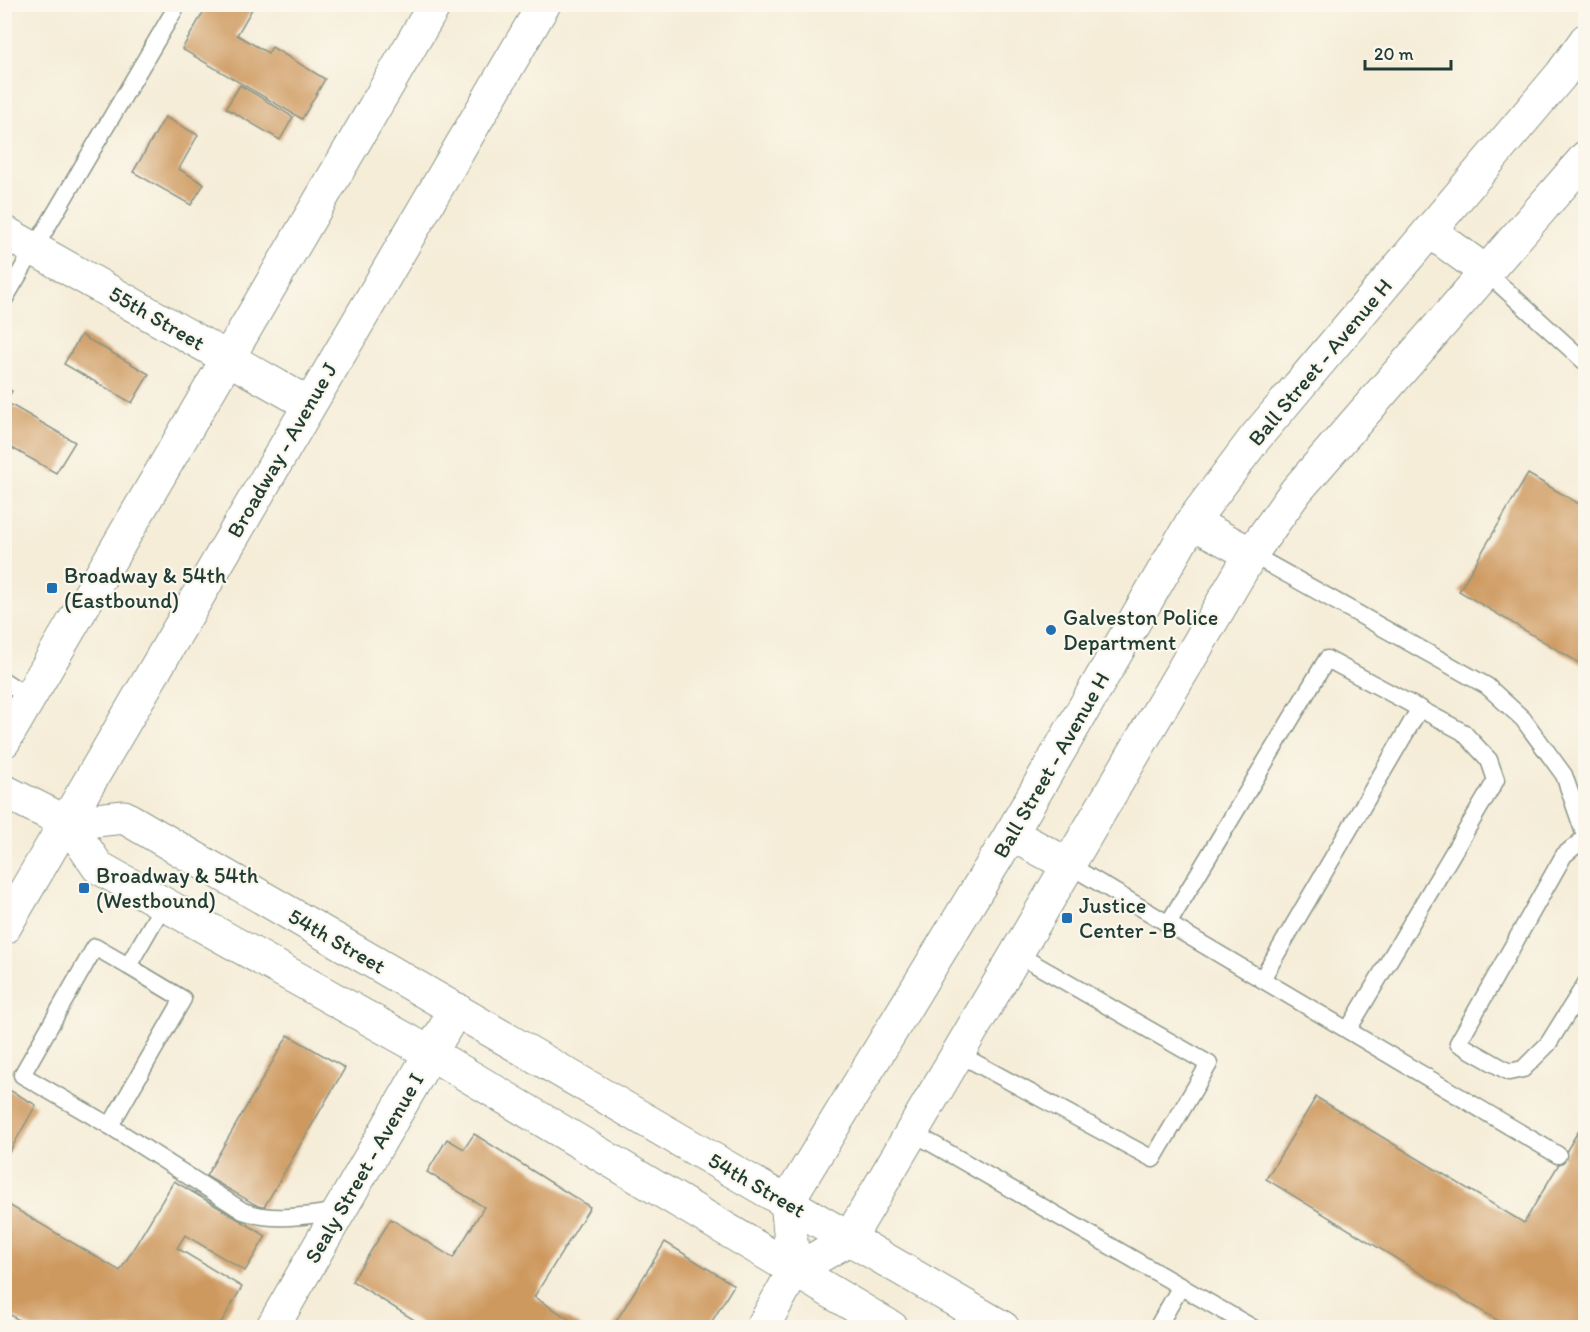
<svg xmlns="http://www.w3.org/2000/svg" width="1590" height="1332" viewBox="0 0 1590 1332" font-family="Itim,sans-serif">
	<style>
		.building { fill: #ce995e }
		.lines { fill: none; stroke-linecap: round; stroke-linejoin: round }
		.lane-casing { stroke: #8a9586; stroke-width: 19 }
		.street-casing { stroke: #8a9586; stroke-width: 35 }
		.secondary-casing { stroke: #8a9586; stroke-width: 35 }
		.primary-casing { stroke: #8a9586; stroke-width: 35 }
		.lane { stroke: #fff; stroke-width: 16 }
		.street { stroke: #fff; stroke-width: 33 }
		.secondary { stroke: #fff; stroke-width: 33 }
		.primary { stroke: #fff; stroke-width: 33 }
		.poi-dot { fill: #1f6fb2; stroke: #fbf7ec; stroke-width: 2 }
		.labels { text-anchor: middle; dominant-baseline: central; stroke-width: 4.5; stroke-linejoin: round; paint-order: stroke }
		.street-label { font-size: 22px; fill: #1f3d34; stroke: #fbf7ec }
		.poi-label { font-size: 22px; fill: #1f3d34; stroke: #fbf7ec; text-anchor: start }
	</style>
	<rect width="100%" height="100%" fill="#fbf7ec"/>
	<filter id="ink" filterUnits="userSpaceOnUse"><feTurbulence type="fractalNoise" baseFrequency=".0167" numOctaves="2"/><feDisplacementMap in="SourceGraphic" scale="12" xChannelSelector="R" yChannelSelector="G"/><feConvolveMatrix kernelMatrix="1 2 1 2 8 2 1 2 1" color-interpolation-filters="sRGB"/></filter>
	<filter id="wash" filterUnits="userSpaceOnUse"><feTurbulence type="fractalNoise" baseFrequency=".008" numOctaves="4" result="noise"/><feDisplacementMap in="SourceGraphic" scale="24" xChannelSelector="R" yChannelSelector="G"/><feGaussianBlur stdDeviation="1.35" result="paint"/><feColorMatrix in="noise" values="0 0 0 0 0 0 0 0 0 0 0 0 0 0 0 0 0 1.4 0 .05"/><feComposite in="paint" operator="in"/></filter>
	<g filter="url(#wash)">
		<rect width="100%" height="100%" fill="#f5edd8"/>
		<g id="blocks">
			<g class="building">
				<polygon points="208,4 255,4 237,35 268,53 272,47 325,79 302,119 182,49"/>
				<polygon points="240,85 293,117 280,140 226,108"/>
				<polygon points="165,117 198,135 179,169 204,184 191,205 133,172"/>
				<polygon points="81,335 149,374 132,403 64,364"/>
				<polygon points="4,387 12,391 6,402 75,442 56,473 5,444"/>
				<polygon points="1528,474 1586,508 1586,667 1459,591"/>
				<polygon points="288,1035 345,1068 263,1209 206,1176"/>
				<polygon points="4,1087 36,1105 7,1156 4,1154"/>
				<polygon points="1316,1097 1524,1223 1586,1118 1586,1328 1510,1328 1266,1179"/>
				<polygon points="474,1134 590,1207 534,1297 583,1328 427,1328 352,1281 391,1219 453,1258 484,1207 427,1172 447,1139 464,1149"/>
				<polygon points="174,1181 266,1236 245,1271 185,1235 177,1248 242,1287 218,1328 32,1328 4,1311 4,1202 120,1271"/>
				<polygon points="665,1242 734,1285 708,1328 612,1328"/>
			</g>
		</g>
	</g>
	<g filter="url(#ink)">
		<use href="#blocks" fill-opacity="0" stroke="#8a9586" stroke-width="1.5"/>
		<g class="lines">
			<defs>
				<g id="lane">
					<polyline points="1486,272 1584,361"/>
					<polyline points="4,300 178,4"/>
					<polyline points="1251,554 1487,686 1523,719 1564,775 1586,839"/>
					<polyline points="4,681 30,698"/>
					<polyline points="1585,838 1564,855 1458,1043 1509,1072 1523,1069 1548,1044 1586,983"/>
					<polyline points="1069,865 1558,1155"/>
					<polyline points="1168,924 1327,659 1463,732 1489,760 1496,780 1348,1030"/>
					<polyline points="128,966 183,999 110,1126 22,1075 95,947 128,966 164,904"/>
					<polyline points="1262,979 1420,708"/>
					<polyline points="959,1054 1153,1159 1209,1064 1017,954"/>
					<path d="M110,1126L243,1211C275,1223 307,1215 341,1211"/>
					<polyline points="912,1132 1253,1328"/>
					<polyline points="1157,1328 1181,1286"/>
				</g>
				<g id="street">
					<polyline points="4,232 309,404"/>
					<polyline points="1431,232 1486,272"/>
					<polyline points="1192,522 1251,554"/>
					<polyline points="1011,834 1069,865"/>
					<polyline points="272,1328 456,1009"/>
					<polyline points="892,1328 430,1053 98,867 68,823 124,817 1003,1328"/>
				</g>
				<g id="secondary">
					<polyline points="794,1271 787,1202 1011,834 1192,522 1255,438 1561,75 1586,40"/>
					<polyline points="762,1328 794,1271 849,1239 1251,554 1296,491 1586,157"/>
				</g>
				<g id="primary">
					<polyline points="4,741 435,4"/>
					<polyline points="4,791 68,823"/>
					<polyline points="4,928 544,4"/>
				</g>
			</defs>
			<use href="#lane" class="lane-casing"/>
			<use href="#street" class="street-casing"/>
			<use href="#secondary" class="secondary-casing"/>
			<use href="#primary" class="primary-casing"/>
			<use href="#lane" class="lane"/>
			<use href="#street" class="street"/>
			<use href="#secondary" class="secondary"/>
			<use href="#primary" class="primary"/>
		</g>
	</g>
	<g class="poi-dot">
		<rect x="46" y="582" width="12" height="12" rx="3"/>
		<circle cx="1051" cy="630" r="6"/>
		<rect x="78" y="882" width="12" height="12" rx="3"/>
		<rect x="1061" y="912" width="12" height="12" rx="3"/>
	</g>
	<g class="labels">
		<g class="street-label">
			<text transform="translate(157 318) rotate(30)">55th Street</text>
			<text transform="translate(1320 362) rotate(-50)">Ball Street - Avenue H</text>
			<text transform="translate(282 450) rotate(-60)">Broadway - Avenue J</text>
			<text transform="translate(1051 765) rotate(-60)">Ball Street - Avenue H</text>
			<text transform="translate(337 941) rotate(30)">54th Street</text>
			<text transform="translate(364 1168) rotate(-60)">Sealy Street - Avenue I</text>
			<text transform="translate(757 1185) rotate(30)">54th Street</text>
		</g>
		<g class="poi-label">
			<text x="64" y="575">Broadway &amp; 54th<tspan x="64" dy="25">(Eastbound)</tspan></text>
			<text x="1063" y="617">Galveston Police<tspan x="1063" dy="25">Department</tspan></text>
			<text x="96" y="875">Broadway &amp; 54th<tspan x="96" dy="25">(Westbound)</tspan></text>
			<text x="1079" y="905">Justice<tspan x="1079" dy="25">Center - B</tspan></text>
		</g>
	</g>
	<rect width="1590" height="1332" fill="none" stroke="#fbf7ec" stroke-width="24"/>
	<path d="M1365 60v9h86v-9" fill="none" stroke="#1f3d34" stroke-width="3"/>
	<text x="1374" y="60" font-size="18" fill="#1f3d34" stroke="#fbf7ec" stroke-width="4.5" paint-order="stroke">20 m</text>
</svg>
